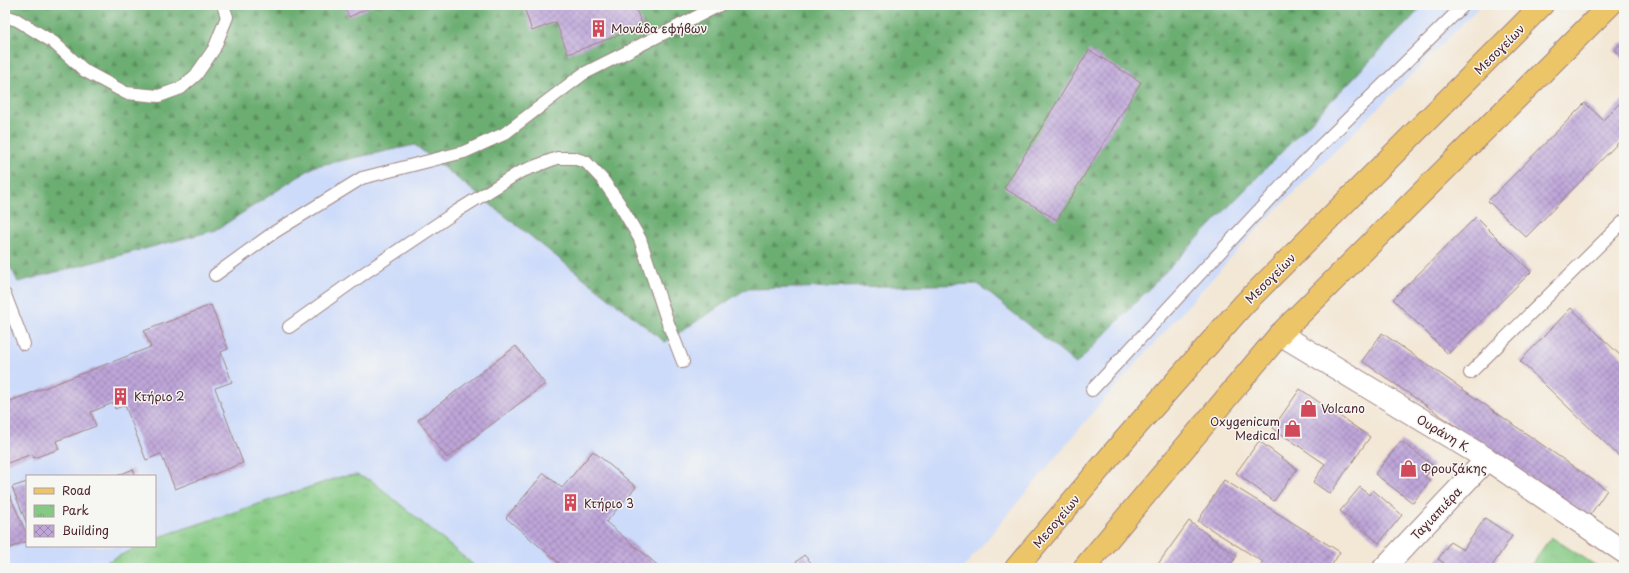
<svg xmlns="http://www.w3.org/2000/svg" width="1629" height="573" viewBox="0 0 1629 573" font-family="'Playpen Sans',sans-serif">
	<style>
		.built { fill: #cddbfa; fill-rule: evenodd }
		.forest { fill: url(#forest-firs); stroke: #5b664e }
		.park { fill: url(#park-tufts); stroke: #687458 }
		.building { fill: url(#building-cross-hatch) }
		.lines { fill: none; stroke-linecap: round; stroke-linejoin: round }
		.service-casing { stroke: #9e8380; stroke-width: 14 }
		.minor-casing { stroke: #9e8380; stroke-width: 24 }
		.primary-casing { stroke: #9e8380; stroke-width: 24 }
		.service { stroke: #fff; stroke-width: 12 }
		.minor { stroke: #fff; stroke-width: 22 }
		.primary { stroke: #edc569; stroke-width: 22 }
		.labels { text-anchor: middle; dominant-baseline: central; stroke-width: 3; stroke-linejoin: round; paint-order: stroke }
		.poi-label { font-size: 12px; fill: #4a1f2b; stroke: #f6f6f2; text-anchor: start }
		.street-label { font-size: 12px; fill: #4a1f2b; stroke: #f6f6f2 }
	</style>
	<defs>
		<pattern id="forest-firs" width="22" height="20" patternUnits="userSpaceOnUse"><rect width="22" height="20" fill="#6cae72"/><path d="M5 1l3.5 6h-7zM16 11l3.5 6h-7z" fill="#5b8d5e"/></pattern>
		<pattern id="park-tufts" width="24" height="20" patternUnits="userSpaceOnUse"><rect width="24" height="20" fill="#85ca84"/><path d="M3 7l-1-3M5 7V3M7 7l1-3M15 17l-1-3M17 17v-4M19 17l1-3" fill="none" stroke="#74ad72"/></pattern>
		<pattern id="building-cross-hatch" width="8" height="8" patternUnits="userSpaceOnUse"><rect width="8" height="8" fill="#bea6d9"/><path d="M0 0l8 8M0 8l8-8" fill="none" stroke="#9c87b0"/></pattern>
	</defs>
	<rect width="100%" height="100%" fill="#f6f6f2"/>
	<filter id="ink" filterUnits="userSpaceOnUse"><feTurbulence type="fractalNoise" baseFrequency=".025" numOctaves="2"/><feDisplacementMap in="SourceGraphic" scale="8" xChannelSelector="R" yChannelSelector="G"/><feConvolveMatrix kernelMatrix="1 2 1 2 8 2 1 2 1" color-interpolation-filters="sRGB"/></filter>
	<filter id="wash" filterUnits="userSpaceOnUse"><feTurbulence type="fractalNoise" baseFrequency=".012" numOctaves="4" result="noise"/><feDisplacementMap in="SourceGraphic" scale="16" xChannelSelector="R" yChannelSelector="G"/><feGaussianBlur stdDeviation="0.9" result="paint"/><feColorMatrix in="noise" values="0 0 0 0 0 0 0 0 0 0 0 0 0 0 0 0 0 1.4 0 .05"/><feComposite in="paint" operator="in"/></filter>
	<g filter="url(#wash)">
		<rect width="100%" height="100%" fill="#f3e7d5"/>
		<path class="built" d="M5,5H1481L1253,233L1100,404L963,568H5ZM27,476H155V546H27Z"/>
		<polygon class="forest" points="5,5 1424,5 1076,364 978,284 746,289 665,342 415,145 315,166 216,230 18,282 5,256"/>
		<g class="park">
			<polygon points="356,475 372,481 477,568 94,568 140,546 155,546 155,539 162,536 340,477"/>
			<polygon points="1551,537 1600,568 1529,568"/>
		</g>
		<g id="blocks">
			<g class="building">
				<polygon points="343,5 375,5 349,17"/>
				<polygon points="538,5 634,5 643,26 568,54 556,22 532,31 525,10"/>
				<polygon points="1624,41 1624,61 1614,50"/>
				<polygon points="1089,50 1141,82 1057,220 1004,188"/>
				<polygon points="1624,99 1624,137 1526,237 1488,201 1585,103 1603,120"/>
				<polygon points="1476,217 1531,272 1448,354 1393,299"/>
				<polygon points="211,305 228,349 221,352 232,382 215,388 243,463 175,489 161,454 146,460 125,405 115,409 113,403 91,412 96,426 56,441 59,449 34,458 32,454 5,464 5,403 151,347 144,331"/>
				<polygon points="1571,308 1624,359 1624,461 1520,361"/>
				<polygon points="1382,333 1607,490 1588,518 1362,361"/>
				<polygon points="516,346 545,384 447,458 418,420"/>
				<polygon points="1300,389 1370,437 1330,494 1313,482 1325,464 1273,428"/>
				<polygon points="1259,441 1297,469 1274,501 1236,473"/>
				<polygon points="1401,441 1434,466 1425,477 1430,480 1413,503 1375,474"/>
				<polygon points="593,451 636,487 606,522 661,568 565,568 506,518 544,473 562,488"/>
				<polygon points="133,469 136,476 117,476"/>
				<polygon points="1224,480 1340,552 1330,568 1259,568 1263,562 1198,521"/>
				<polygon points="27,482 27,524 12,487"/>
				<polygon points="5,484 27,535 27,541 5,550"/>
				<polygon points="1360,487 1369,495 1373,490 1402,515 1379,543 1340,511"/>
				<polygon points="1485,518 1512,536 1492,566 1495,568 1441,568 1444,563 1438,559 1450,542 1463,550"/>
				<polygon points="1189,521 1237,556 1228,568 1163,568 1158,564"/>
				<polygon points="804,555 816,568 799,568 795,563"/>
				<polygon points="1433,563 1440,568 1429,568"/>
			</g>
		</g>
	</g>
	<g filter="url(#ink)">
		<use href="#blocks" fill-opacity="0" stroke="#9e8380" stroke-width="1"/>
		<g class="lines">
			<defs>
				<g id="service">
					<polyline points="5,16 17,20 53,42 85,71 126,93 159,96 181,88 196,75 214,49 227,17 223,5"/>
					<polyline points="215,275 273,233 362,178 464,152 504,134 583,74 720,5"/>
					<polyline points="5,295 24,344"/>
					<polyline points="289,327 366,272 457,211 520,172 557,158 573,158 586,162 602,179 619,203 640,239 668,323 683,362"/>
					<polyline points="1470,373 1624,221"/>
					<polyline points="1092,390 1300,166 1464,5"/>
				</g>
				<g id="minor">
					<polyline points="1280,334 1487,459 1624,552"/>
					<polyline points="1384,568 1487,459"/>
				</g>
				<g id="primary">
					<polyline points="1016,568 1113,453 1244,304 1542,5"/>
					<polyline points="1084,568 1280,334 1610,5"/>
				</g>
			</defs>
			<use href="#service" class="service-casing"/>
			<use href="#minor" class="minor-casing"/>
			<use href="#primary" class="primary-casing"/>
			<use href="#service" class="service"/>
			<use href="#minor" class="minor"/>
			<use href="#primary" class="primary"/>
		</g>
	</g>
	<defs>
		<symbol id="building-bare" viewBox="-9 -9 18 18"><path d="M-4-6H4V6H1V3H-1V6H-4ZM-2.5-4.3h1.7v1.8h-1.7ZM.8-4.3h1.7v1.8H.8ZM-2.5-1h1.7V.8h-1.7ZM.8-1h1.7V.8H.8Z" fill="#d1495b" stroke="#f6f6f2" stroke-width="2.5" paint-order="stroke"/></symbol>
		<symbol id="shop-bare" viewBox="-9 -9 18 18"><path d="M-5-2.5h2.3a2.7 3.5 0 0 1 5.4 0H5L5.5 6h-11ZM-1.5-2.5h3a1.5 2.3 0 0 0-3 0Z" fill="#d1495b" stroke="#f6f6f2" stroke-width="2.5" paint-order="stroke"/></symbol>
	</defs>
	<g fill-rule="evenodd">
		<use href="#building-bare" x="586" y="16" width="25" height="25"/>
		<use href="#building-bare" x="108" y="384" width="25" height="25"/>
		<use href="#shop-bare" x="1296" y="396" width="25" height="25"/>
		<use href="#shop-bare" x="1280" y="416" width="25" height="25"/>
		<use href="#shop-bare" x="1396" y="456" width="25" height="25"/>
		<use href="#building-bare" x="558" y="490" width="25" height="25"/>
	</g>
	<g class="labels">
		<g class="poi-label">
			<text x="611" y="28">Μονάδα εφήβων</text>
			<text x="134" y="396">Κτήριο 2</text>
			<text x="1321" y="408">Volcano</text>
			<text x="1280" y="421" text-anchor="end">Oxygenicum<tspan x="1280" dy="14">Medical</tspan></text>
			<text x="1421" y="468">Φρουζάκης</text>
			<text x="584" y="503">Κτήριο 3</text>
		</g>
		<g class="street-label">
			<text transform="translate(1499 49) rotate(-45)">Μεσογείων</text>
			<text transform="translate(1270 278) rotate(-45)">Μεσογείων</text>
			<text transform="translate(1444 433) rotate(31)">Ουράνη Κ.</text>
			<text transform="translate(1436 513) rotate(-47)">Ταγιαπιέρα</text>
			<text transform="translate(1056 521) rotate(-50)">Μεσογείων</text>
		</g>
	</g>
	<rect width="1629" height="573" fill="none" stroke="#f6f6f2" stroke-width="20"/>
	<rect x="26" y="475" width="130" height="72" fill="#f6f6f2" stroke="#b1a0a2"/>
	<rect x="34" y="488" width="20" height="6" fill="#edc569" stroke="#b1a0a2"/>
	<text x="62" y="495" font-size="12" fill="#4a1f2b">Road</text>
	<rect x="34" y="505" width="20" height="12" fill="url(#park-tufts)" stroke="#b1a0a2"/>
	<text x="62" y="515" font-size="12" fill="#4a1f2b">Park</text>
	<rect x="34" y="525" width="20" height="12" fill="url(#building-cross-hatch)" stroke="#b1a0a2"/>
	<text x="62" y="535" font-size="12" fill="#4a1f2b">Building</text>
</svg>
